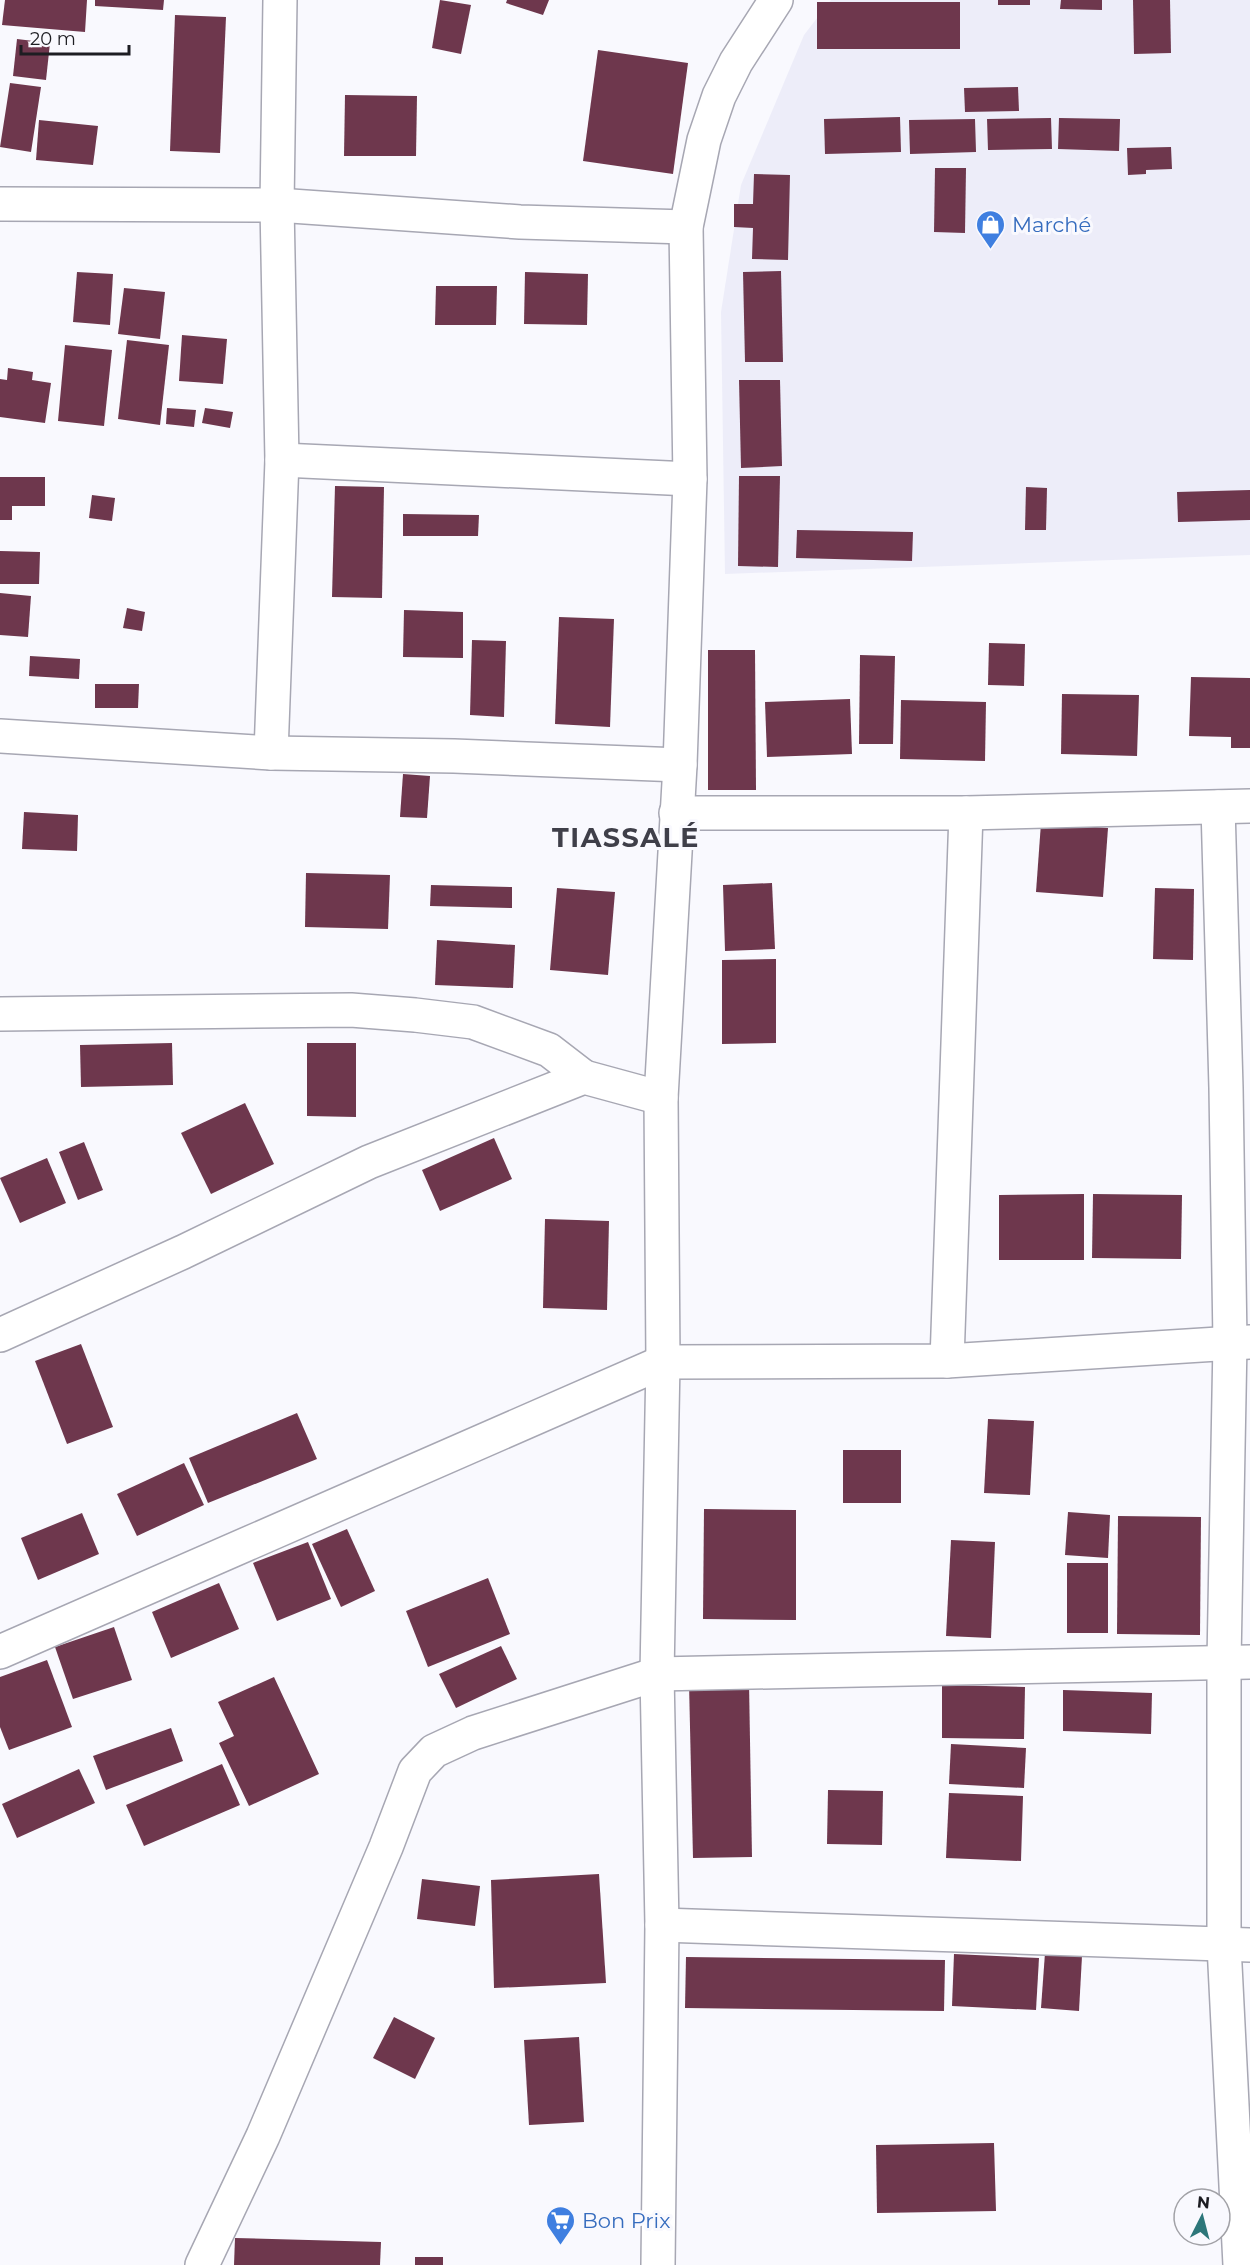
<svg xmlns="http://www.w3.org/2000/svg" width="1250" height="2265" viewBox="0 0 1250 2265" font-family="Montserrat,sans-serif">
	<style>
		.built { fill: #ededf9 }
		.building { fill: #6e374d }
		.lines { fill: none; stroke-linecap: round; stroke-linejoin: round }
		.minor-casing { stroke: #a7a7b3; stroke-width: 36 }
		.minor { stroke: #fff; stroke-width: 33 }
		.labels { text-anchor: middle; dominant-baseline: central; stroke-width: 6; stroke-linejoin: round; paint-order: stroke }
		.shop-label { font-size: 21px; fill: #366cbe; stroke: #f9f9fe; text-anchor: start }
		.district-label { font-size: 27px; font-weight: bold; letter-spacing: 1.5px; fill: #3f3f49; stroke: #f9f9fe }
	</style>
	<rect width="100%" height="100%" fill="#f9f9fe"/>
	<polygon class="built" points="831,0 1250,0 1250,555 725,574 721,312 741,185 804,35"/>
	<g class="building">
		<polygon points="5,0 87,0 85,32 2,25"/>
		<polygon points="95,0 164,0 163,10 95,6"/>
		<polygon points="440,0 471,5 461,54 432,48"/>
		<polygon points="507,0 549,0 543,15 506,3"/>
		<rect x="998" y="0" width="32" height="5"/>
		<polygon points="1061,0 1102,0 1102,10 1060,9"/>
		<polygon points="1133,0 1170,0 1171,53 1134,54"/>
		<rect x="817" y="2" width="143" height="47"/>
		<polygon points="175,15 226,17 220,153 170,151"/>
		<polygon points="17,39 50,43 46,80 13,76"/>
		<polygon points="598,50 688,63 673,174 583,161"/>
		<polygon points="10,83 41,87 31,152 0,147"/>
		<polygon points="1018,87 1019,111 965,112 964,88"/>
		<polygon points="345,95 417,96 416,156 344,156"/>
		<polygon points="900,117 901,152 825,154 824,119"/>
		<polygon points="1051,118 1052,149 988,150 987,119"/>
		<polygon points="1059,118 1120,119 1119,151 1058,149"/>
		<polygon points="975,119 976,152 910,154 909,120"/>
		<polygon points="39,120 98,126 93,165 36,160"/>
		<polygon points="1171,147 1172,169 1146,170 1146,174 1128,175 1127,148"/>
		<polygon points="935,168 966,168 965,233 934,232"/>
		<polygon points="754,174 790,175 788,260 752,259 753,228 734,227 734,204 753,204"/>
		<polygon points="781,271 783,362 745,362 743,272"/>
		<polygon points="77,272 113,274 110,325 73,322"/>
		<polygon points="525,272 588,274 587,325 524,324"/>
		<polygon points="436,286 497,286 496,325 435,325"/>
		<polygon points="124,288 165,292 160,339 118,334"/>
		<polygon points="182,335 227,339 223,384 179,381"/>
		<polygon points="127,340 169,345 160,425 118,419"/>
		<polygon points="65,345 112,350 104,426 58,421"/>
		<polygon points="8,368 33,372 32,380 51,383 45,423 0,417 0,379 7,380"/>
		<polygon points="739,380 780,380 782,466 741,468"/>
		<polygon points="167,408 196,410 194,427 166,424"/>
		<polygon points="205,408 233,412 230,428 202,423"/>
		<polygon points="739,476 780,476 778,567 738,566"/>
		<polygon points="0,477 45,477 45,506 12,506 12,520 0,520"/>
		<polygon points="335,486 384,487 382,598 332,597"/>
		<polygon points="1026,487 1047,488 1046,530 1025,530"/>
		<polygon points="1250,490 1250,520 1178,522 1177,492"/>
		<polygon points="92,495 115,498 112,521 89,518"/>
		<polygon points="403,514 479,515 478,536 403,536"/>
		<polygon points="797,530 913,532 912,561 796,558"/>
		<polygon points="0,551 40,552 39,584 0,584"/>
		<polygon points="0,593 31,596 28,637 0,635"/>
		<polygon points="127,608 145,612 142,631 123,628"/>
		<polygon points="404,610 463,612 463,658 403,657"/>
		<polygon points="559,617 614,619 610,727 555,724"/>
		<polygon points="472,640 506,641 504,717 470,715"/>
		<polygon points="989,643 1025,644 1024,686 988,685"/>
		<polygon points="708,650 755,650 756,790 708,790"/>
		<polygon points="860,655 895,656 893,744 859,744"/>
		<polygon points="30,656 80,659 79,679 29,676"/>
		<polygon points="1191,677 1250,678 1250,748 1231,748 1231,737 1189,736"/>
		<polygon points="95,684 139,684 138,708 95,708"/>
		<polygon points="1062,694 1139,695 1137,756 1061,754"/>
		<polygon points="850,699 852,754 767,757 765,702"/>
		<polygon points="901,700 986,702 985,761 900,759"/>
		<polygon points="403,774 430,776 427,818 400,817"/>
		<polygon points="24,812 78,815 77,851 22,849"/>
		<polygon points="1041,823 1108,828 1103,897 1036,892"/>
		<polygon points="306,873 390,875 388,929 305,927"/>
		<polygon points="772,883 775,949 725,951 723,885"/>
		<polygon points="431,885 512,887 512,908 430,906"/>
		<polygon points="557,888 615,892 608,975 550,970"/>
		<polygon points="1155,888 1194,889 1193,960 1153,959"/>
		<polygon points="437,940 515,945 513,988 435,985"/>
		<polygon points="776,959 776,1043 722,1044 722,960"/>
		<polygon points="172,1043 173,1085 81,1087 80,1045"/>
		<polygon points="307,1043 356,1043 356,1117 307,1116"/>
		<polygon points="245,1103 274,1164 211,1194 181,1133"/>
		<polygon points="494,1138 512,1179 440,1211 422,1170"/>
		<polygon points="84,1142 103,1190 78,1200 59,1152"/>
		<polygon points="47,1158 66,1203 20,1223 0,1178"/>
		<polygon points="1084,1194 1084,1260 999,1260 999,1195"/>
		<polygon points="1093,1194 1182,1195 1181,1259 1092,1258"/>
		<polygon points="545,1219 609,1221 607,1310 543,1308"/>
		<polygon points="81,1344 113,1427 67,1444 35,1361"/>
		<polygon points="297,1413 317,1459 208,1503 189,1458"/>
		<polygon points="988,1419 1034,1421 1030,1495 984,1493"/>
		<rect x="843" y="1450" width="58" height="53"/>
		<polygon points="184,1463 204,1505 137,1536 117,1494"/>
		<polygon points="704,1509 796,1510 796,1620 703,1619"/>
		<polygon points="1068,1512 1110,1515 1108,1558 1065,1555"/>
		<polygon points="82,1513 99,1554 38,1580 21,1538"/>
		<polygon points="1118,1516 1201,1517 1200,1635 1117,1634"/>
		<polygon points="347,1529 375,1591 341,1607 312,1544"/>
		<polygon points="951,1540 995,1542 991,1638 946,1636"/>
		<polygon points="308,1542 331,1599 277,1621 253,1563"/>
		<rect x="1067" y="1563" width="41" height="70"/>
		<polygon points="488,1578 510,1634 428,1667 406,1611"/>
		<polygon points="219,1583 239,1629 171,1658 152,1612"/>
		<polygon points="114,1627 132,1680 73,1699 55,1647"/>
		<polygon points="501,1646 517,1679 456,1708 439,1674"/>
		<polygon points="47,1660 72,1727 9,1750 0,1727 0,1677"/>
		<polygon points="274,1677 319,1774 249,1806 219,1743 234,1736 218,1702"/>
		<polygon points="749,1682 752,1857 693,1858 689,1683"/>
		<polygon points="942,1685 1025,1687 1024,1739 942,1738"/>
		<polygon points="1063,1690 1152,1693 1151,1734 1063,1731"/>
		<polygon points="171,1728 183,1761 106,1790 93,1756"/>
		<polygon points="951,1744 1026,1748 1024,1788 949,1784"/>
		<polygon points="222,1764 240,1805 144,1846 126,1805"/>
		<polygon points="79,1769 95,1803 17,1838 2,1804"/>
		<polygon points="828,1790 883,1791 882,1845 827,1844"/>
		<polygon points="949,1793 1023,1796 1021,1861 946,1858"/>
		<polygon points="599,1874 606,1983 494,1988 491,1880"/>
		<polygon points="422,1879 480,1886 475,1926 417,1919"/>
		<polygon points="1045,1953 1082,1956 1079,2011 1041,2008"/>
		<polygon points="954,1954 1039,1958 1036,2010 952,2006"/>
		<polygon points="686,1957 945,1960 944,2011 685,2008"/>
		<polygon points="394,2017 435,2038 415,2079 373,2058"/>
		<polygon points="579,2037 584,2122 529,2125 524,2040"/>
		<polygon points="994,2143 996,2211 877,2213 876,2145"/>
		<polygon points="235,2238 381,2242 380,2265 234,2265"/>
		<rect x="415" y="2257" width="28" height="8"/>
	</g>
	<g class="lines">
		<defs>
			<g id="minor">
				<polyline points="0,204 277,205 520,222 686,227"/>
				<polyline points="282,460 690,479"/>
				<polyline points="0,736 271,753 454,756 680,765"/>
				<polyline points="271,753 282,460 277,205 280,0"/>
				<polyline points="1218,807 1226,1088 1230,1342 1224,1661 1224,1945 1240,2265"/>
				<polyline points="676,813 966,813 1250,806"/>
				<polyline points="0,1014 351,1010 415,1015 473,1022 549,1050 584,1077"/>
				<polyline points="0,1335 183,1252 369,1162 584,1077 661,1098"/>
				<polyline points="947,1361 966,813"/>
				<polyline points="0,1652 663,1362 947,1361 1250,1342"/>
				<polyline points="662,1925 1250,1945"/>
				<polyline points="202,2265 263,2136 386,1847 415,1771 434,1751 473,1733 657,1674 1250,1662"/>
				<polyline points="658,2265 662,1925 657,1674 663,1362 661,1098 680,765 690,479 686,227 704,140 719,96 736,62 776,0"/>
			</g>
		</defs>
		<use href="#minor" class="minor-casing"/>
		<use href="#minor" class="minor"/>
	</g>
	<defs>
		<symbol id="shop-pin" viewBox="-11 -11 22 30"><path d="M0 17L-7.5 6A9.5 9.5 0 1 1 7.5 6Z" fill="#3f7fe0" stroke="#f9f9fe"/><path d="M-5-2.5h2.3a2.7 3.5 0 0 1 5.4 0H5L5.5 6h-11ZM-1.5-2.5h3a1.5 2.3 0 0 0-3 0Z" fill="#fff"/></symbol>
		<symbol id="supermarket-pin" viewBox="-11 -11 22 30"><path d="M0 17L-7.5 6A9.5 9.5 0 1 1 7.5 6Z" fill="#3f7fe0" stroke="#f9f9fe"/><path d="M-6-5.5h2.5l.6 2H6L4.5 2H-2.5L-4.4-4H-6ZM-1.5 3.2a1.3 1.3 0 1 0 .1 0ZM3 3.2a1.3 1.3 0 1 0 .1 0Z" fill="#fff"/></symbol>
	</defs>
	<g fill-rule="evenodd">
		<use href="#shop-pin" x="974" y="208" width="33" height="45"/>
		<use href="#supermarket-pin" x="544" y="2204" width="33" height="45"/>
	</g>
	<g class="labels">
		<g class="shop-label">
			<text x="1012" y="224">Marché</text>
			<text x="582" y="2220">Bon Prix</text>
		</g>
		<g class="district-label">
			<text x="626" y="837">TIASSALÉ</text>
		</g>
	</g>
	<g transform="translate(1202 2217) rotate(6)"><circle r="28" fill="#f9f9fe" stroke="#a1a1a6" stroke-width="1.5"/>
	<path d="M0-4.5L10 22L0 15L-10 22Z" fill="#2d777a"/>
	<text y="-9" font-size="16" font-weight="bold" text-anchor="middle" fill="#1d1d22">N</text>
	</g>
	<path d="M21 45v9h108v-9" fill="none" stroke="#1d1d22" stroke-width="3"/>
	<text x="30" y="45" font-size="18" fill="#1d1d22" stroke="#f9f9fe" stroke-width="4.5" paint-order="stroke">20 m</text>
</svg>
